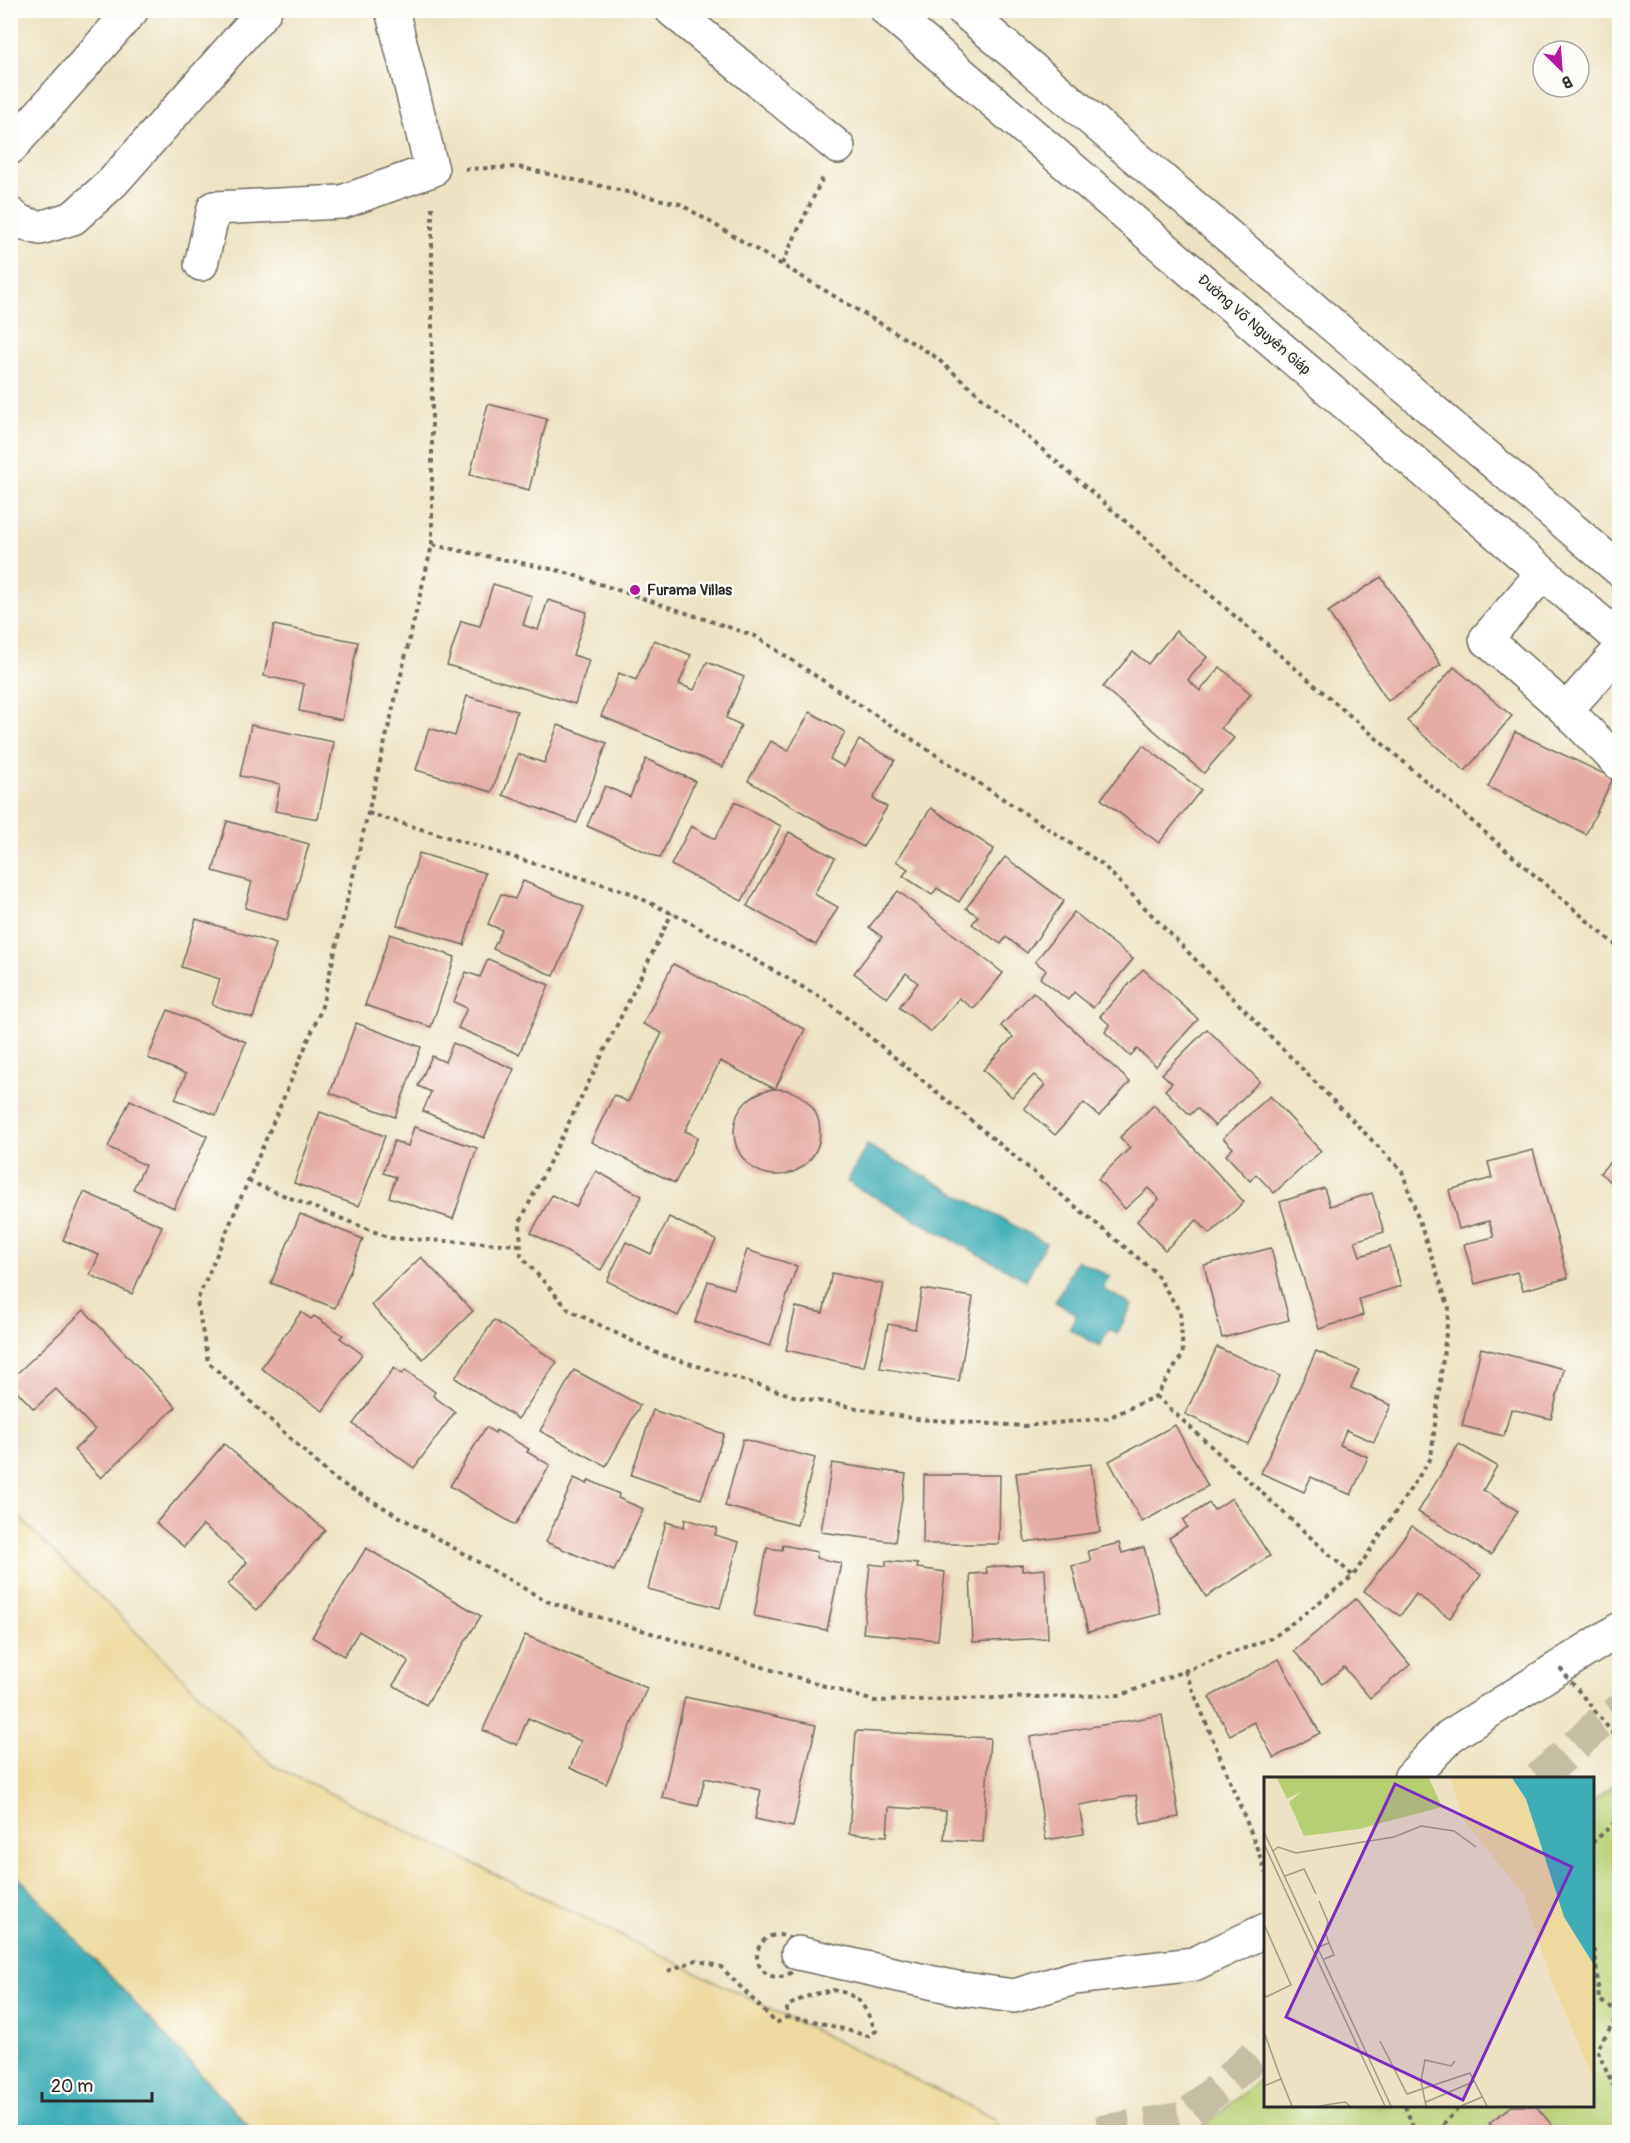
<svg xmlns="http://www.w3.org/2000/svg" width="1630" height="2143" viewBox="0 0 1630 2143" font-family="Pangolin,sans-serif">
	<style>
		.green { fill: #b7cf73; stroke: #717d4f; stroke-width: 1.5 }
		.sand { fill: #eeda9e; stroke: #8c8264; stroke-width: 1.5 }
		.water { fill: #3daeb6; stroke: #346c70; stroke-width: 1.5 }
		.building { fill: #e4aca5 }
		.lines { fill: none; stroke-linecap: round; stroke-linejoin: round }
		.minor-tunnel { stroke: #c6bda5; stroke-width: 33; stroke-dasharray: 33 16; stroke-linecap: butt }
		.minor-casing { stroke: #6f6b60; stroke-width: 36 }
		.major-casing { stroke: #6f6b60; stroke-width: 36 }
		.path { stroke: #6f6b60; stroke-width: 4; stroke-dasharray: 4.5 4.5; stroke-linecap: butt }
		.minor { stroke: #fff; stroke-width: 33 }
		.major { stroke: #fff; stroke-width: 33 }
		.path-bridge { stroke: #6f6b60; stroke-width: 4; stroke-dasharray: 4.5 4.5; stroke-linecap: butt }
		.poi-dot { fill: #b5179e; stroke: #fdfcf7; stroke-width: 2 }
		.labels { text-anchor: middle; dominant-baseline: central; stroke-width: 5; stroke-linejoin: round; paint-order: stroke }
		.street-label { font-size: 15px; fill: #2b2b2b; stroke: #fdfcf7 }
		.poi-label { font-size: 15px; font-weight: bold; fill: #2b2b2b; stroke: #fdfcf7; text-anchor: start }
		.inset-road { fill: none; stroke: #9f9986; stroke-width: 1.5 }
		.view { fill: #7b2cbf; fill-opacity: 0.15; stroke: #7b2cbf; stroke-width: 3 }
		.inset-edge { fill: none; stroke: #2b2b2b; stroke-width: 3 }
	</style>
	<rect width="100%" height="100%" fill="#fdfcf7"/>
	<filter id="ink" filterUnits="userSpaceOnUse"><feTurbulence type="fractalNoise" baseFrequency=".0167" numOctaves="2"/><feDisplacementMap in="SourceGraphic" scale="12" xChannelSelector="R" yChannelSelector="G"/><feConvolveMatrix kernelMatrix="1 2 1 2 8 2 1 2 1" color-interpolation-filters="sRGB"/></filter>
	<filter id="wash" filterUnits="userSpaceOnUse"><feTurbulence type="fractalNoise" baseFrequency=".008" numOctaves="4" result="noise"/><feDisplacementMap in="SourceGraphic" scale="24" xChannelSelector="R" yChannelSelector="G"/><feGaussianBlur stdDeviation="1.35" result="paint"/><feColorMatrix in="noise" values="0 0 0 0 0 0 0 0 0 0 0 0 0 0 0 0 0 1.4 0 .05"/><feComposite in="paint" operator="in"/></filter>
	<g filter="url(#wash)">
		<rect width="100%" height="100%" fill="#ede2c3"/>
		<polygon class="green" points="1619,1780 1619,2132 1196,2132 1265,2075 1266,2106 1592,2106 1593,1802"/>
		<polygon class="sand" points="11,1510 272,1765 996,2119 1000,2132 254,2132 11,1869"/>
		<g class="water">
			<polygon points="867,1145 1046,1243 1026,1280 847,1182"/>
			<polygon points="1077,1260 1109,1276 1103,1289 1132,1305 1117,1334 1109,1329 1100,1346 1069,1329 1077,1314 1055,1302"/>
			<polygon points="11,1869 254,2132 11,2132"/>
		</g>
		<g id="blocks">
			<g class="building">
				<polygon points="488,404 547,419 529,490 470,475"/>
				<polygon points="1381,577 1441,665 1388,701 1328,612"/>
				<polygon points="493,584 532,596 523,625 538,630 548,600 587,612 573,655 589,660 575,704 447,665 461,621 480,626"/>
				<polygon points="274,625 358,642 342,720 299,711 304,684 264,676"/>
				<polygon points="1176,631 1207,657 1188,680 1200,691 1220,667 1251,694 1221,728 1234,738 1204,773 1103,687 1133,652 1148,664"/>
				<polygon points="654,640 691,655 679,684 694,690 707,662 744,677 726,718 741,725 723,767 601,716 619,673 636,680"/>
				<polygon points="1454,667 1512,716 1465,771 1407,721"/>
				<polygon points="467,696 517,711 492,792 416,770 429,728 455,736"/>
				<polygon points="810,712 845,732 830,759 844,767 859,740 895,760 873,799 887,807 863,847 748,781 771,741 788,751"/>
				<polygon points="251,725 334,742 318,819 275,811 280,784 240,776"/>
				<polygon points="558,725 607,743 577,823 503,795 518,754 544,763"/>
				<polygon points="1515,732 1613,778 1586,834 1488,787"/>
				<polygon points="1143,745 1201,790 1159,843 1101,799"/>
				<polygon points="646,759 695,781 660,858 587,826 605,786 630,797"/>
				<polygon points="735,802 781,826 742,901 671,865 691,826 715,839"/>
				<polygon points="931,808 994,849 959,902 937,888 932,895 903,876 908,869 896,861"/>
				<polygon points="227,821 309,844 287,920 245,908 252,882 213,871"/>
				<polygon points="789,832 835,858 814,894 838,907 816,945 747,906"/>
				<polygon points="419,853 485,873 464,945 397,925"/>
				<polygon points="1005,857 1064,901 1027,953 1006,937 1001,944 972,924 978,916 966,908"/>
				<polygon points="523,881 584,907 554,976 493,949 502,930 488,924 501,894 515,899"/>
				<polygon points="898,891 1003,973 974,1009 959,998 931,1032 899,1007 918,983 906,973 887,998 854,973 882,937 869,927"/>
				<polygon points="1074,912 1133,959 1093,1008 1074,992 1068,1000 1040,978 1046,970 1035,962"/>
				<polygon points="196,919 276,944 253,1018 212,1005 220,979 181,967"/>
				<polygon points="390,934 455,957 431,1027 365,1005"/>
				<polygon points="488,959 549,985 519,1054 458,1028 467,1008 454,1002 466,972 480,977"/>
				<polygon points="673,964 805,1029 775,1089 720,1061 685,1131 698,1137 675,1183 591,1142 614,1095 628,1102 662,1033 643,1024"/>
				<polygon points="1143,969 1198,1019 1156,1066 1137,1049 1130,1056 1105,1032 1110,1025 1100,1016"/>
				<polygon points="1033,992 1130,1082 1099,1116 1084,1103 1055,1135 1024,1108 1045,1085 1034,1075 1012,1097 983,1070 1013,1037 1001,1026"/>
				<polygon points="168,1010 246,1042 216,1115 175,1099 186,1074 148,1058"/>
				<polygon points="356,1023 421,1047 395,1117 330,1093"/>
				<polygon points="1207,1029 1260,1081 1215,1126 1197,1108 1190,1115 1165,1090 1172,1083 1162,1074"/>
				<polygon points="453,1043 514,1069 484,1138 423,1111 431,1092 418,1086 432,1056 445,1062"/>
				<circle cx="777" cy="1132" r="43"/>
				<polygon points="1270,1096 1321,1151 1274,1193 1256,1174 1250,1181 1226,1155 1233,1148 1223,1138"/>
				<polygon points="130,1100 207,1136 174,1208 133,1189 145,1165 108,1147"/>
				<polygon points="1154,1105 1244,1202 1210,1234 1197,1220 1165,1250 1137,1221 1159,1199 1148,1188 1125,1209 1098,1179 1130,1148 1120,1137"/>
				<polygon points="320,1112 385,1136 359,1206 294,1183"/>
				<polygon points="414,1127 477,1148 453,1219 389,1197 396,1177 383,1173 394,1141 408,1146"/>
				<polygon points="1533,1150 1568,1278 1523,1290 1517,1272 1475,1284 1464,1244 1494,1237 1489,1221 1459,1229 1449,1190 1492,1178 1488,1162"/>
				<polygon points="1620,1151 1620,1190 1600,1173"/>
				<polygon points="596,1171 642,1196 601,1270 531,1233 552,1195 576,1207"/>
				<polygon points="1324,1188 1330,1206 1372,1193 1384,1232 1355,1241 1360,1256 1390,1247 1401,1286 1359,1299 1363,1315 1319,1329 1280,1202"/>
				<polygon points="84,1192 162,1226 132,1294 90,1275 99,1255 63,1240"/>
				<polygon points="300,1214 363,1239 335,1308 271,1283"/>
				<polygon points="669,1217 716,1240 678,1316 607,1281 626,1242 651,1254"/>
				<polygon points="1271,1248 1289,1320 1222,1338 1204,1265"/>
				<polygon points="747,1250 797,1266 770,1346 695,1322 708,1281 734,1289"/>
				<polygon points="421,1257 473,1311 423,1359 371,1305"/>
				<polygon points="832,1273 883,1284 864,1367 786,1350 796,1307 823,1313"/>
				<polygon points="922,1289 973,1297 959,1381 880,1368 888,1324 915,1329"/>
				<polygon points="84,1310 176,1407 101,1478 74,1450 95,1430 56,1389 34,1409 10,1384 10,1380"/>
				<polygon points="301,1312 311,1319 314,1316 343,1335 340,1338 362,1354 323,1411 261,1368"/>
				<polygon points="494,1320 557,1362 518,1419 455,1378"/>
				<polygon points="1217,1347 1280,1376 1248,1444 1185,1414"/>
				<polygon points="1481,1348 1564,1369 1551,1419 1511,1409 1504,1436 1462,1426"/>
				<polygon points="1316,1351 1359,1370 1351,1388 1391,1405 1374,1442 1346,1430 1340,1445 1368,1457 1351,1495 1311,1477 1304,1492 1261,1473"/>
				<polygon points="394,1368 402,1374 405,1370 435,1392 433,1396 455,1412 414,1468 353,1424"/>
				<polygon points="574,1370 640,1405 606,1466 540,1431"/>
				<polygon points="653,1410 724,1434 701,1499 631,1475"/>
				<polygon points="1175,1425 1208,1486 1142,1522 1109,1461"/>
				<polygon points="486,1427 495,1433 496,1430 529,1449 527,1452 550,1465 515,1525 450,1486"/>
				<polygon points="743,1439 815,1458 797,1525 725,1506"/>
				<polygon points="224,1444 325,1530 257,1610 228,1585 247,1562 203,1525 184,1547 156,1523"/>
				<polygon points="1459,1444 1497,1466 1483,1490 1518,1511 1491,1555 1418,1512"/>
				<polygon points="832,1463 906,1474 895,1542 821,1532"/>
				<polygon points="1091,1464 1100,1532 1025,1542 1016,1473"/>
				<polygon points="924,1475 1000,1475 999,1544 923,1544"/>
				<polygon points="574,1478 587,1484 589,1480 619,1494 618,1498 643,1509 614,1571 546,1542"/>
				<polygon points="1232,1498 1270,1556 1206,1597 1169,1538 1187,1527 1183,1520 1209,1503 1214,1510"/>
				<polygon points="685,1519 717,1528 715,1535 739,1542 720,1608 648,1589 666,1522 684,1527"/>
				<polygon points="1412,1526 1481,1575 1450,1618 1416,1594 1400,1616 1364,1591"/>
				<polygon points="1119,1543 1122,1553 1144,1547 1161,1614 1088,1632 1072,1566 1091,1561 1088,1551"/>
				<polygon points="783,1545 817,1552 816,1558 841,1563 827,1630 754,1616 767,1548 782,1550"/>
				<polygon points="366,1548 481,1616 426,1705 393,1685 409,1661 359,1631 344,1656 312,1637"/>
				<polygon points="886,1561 918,1564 917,1568 945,1572 938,1640 863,1633 870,1564 886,1566"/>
				<polygon points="1022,1565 1022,1571 1045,1569 1048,1638 973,1642 970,1574 987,1573 986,1567"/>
				<polygon points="1356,1599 1410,1665 1370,1698 1344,1667 1323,1684 1294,1651"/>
				<polygon points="525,1635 647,1688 606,1784 570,1768 581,1741 528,1718 517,1745 483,1730"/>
				<polygon points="1279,1659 1320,1733 1274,1758 1254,1722 1230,1735 1209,1697"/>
				<polygon points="685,1697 816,1725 793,1827 755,1819 761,1790 705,1778 698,1806 662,1798"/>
				<polygon points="1162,1715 1179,1817 1141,1824 1136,1795 1079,1805 1084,1834 1046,1840 1030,1737"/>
				<polygon points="856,1731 990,1738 983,1842 944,1840 946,1811 889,1807 887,1836 849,1834"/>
				<polygon points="1512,2106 1536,2106 1556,2130 1553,2132 1497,2132 1489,2123"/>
			</g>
		</g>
	</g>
	<g filter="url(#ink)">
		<use href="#blocks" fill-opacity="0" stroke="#6f6b60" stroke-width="1.5"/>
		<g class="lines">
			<g class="minor-tunnel">
				<polyline points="1539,1778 1599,1724 1620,1710"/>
				<polyline points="1098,2132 1184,2118 1266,2046"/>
			</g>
			<defs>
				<g id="minor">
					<polyline points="672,10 838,147"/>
					<polyline points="10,148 132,10"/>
					<polyline points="10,214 20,222 40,228 73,218 113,182 265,10"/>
					<polyline points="201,264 214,208 342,202 432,170 392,10"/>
					<polyline points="1543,573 1486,639 1566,710"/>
					<polyline points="1620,650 1566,710 1620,764"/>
					<polyline points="1410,1778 1450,1736 1620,1629"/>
					<polyline points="798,1953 957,1988 1014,1996 1074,1978 1194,1964 1266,1930"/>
				</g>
				<g id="major">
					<polyline points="887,10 1620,639"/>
					<polyline points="963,10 1620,570"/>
				</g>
			</defs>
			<use href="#minor" class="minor-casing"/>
			<use href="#major" class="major-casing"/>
			<g class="path">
				<polyline points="465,169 518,167 680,204 933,355 1620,949"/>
				<polyline points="432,207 432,545 321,1010 197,1301 208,1362 334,1479 546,1601 874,1701 1121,1695 1274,1637 1353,1576 1431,1458 1449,1308 1402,1171 1102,864 755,636 561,571 432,545"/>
				<polyline points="782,264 823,177"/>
				<polyline points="368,813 628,892 689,922 825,1000 1155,1272 1180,1312 1183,1354 1156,1396 1108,1418 1024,1426 916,1419 797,1397 659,1354 569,1310 521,1256 520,1222 672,913"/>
				<polyline points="248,1181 390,1238 521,1245"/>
				<polyline points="1156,1396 1353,1576"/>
				<polyline points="1185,1671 1252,1835 1266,1873"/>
				<polyline points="1592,1843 1620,1818"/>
				<circle cx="778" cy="1956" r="21"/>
				<polyline points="1592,1950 1595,1952 1599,2000 1619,2012"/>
				<polyline points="668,1971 696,1960 721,1967 776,2023 787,2017"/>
				<path d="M832,1990C861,1994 864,2006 876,2031L868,2036L814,2021L787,2017V2007C801,1997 815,1994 832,1990Z"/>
				<polyline points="1620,2012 1597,2049 1613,2085 1620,2088"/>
				<polyline points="1405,2106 1415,2132"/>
				<polyline points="1437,2132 1460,2106"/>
			</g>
			<use href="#minor" class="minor"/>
			<use href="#major" class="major"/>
			<polyline class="path-bridge" points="1560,1668 1620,1742"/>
		</g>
	</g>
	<circle class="poi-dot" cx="635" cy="590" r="6"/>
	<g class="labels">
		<g class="street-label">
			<text transform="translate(1254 325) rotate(41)">Đường Võ Nguyên Giáp</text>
		</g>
		<g class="poi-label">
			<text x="647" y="590">Furama Villas</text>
		</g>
	</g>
	<g transform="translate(1264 1777)">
		<rect width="330" height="330" fill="#ede2c3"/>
		<path d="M13,1H165L178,30L95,52L40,59L25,25L38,14L23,22Z" fill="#b7cf73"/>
		<path d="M187,1H248L262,22L300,140L330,188V303L287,202L259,117L199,42Z" fill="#eeda9e"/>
		<path d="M248,1H330V188L300,140L262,22Z" fill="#3daeb6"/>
		<path class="inset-road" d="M0,55L127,329M0,67L121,329M9,74L14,70L32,76L130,60L157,49L190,54L212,70M21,99L40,92L52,117M55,124L64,145L61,155L65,166L55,170M0,147L27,208L2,220L0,215M60,182L70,178L65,166M0,255L17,302L0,309M116,264L143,317L206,296L223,329M17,302L28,329M162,325L211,304M55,329L81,325L86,329M162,329L157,304L161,283L187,289L191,284M197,329L218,320"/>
		<path class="view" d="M131,7L308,90L199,323L22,240Z"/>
		<rect width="330" height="330" class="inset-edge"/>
	</g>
	<rect width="1630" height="2143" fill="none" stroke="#fdfcf7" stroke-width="36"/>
	<g transform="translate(1561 69) rotate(155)"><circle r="28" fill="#fdfcf7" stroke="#a9a8a5" stroke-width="1.5"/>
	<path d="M0-4.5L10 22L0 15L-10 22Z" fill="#b5179e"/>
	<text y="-9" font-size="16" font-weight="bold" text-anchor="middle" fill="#2b2b2b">B</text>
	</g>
	<path d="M42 2092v9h110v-9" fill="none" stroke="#2b2b2b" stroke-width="3"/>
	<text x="51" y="2092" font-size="18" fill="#2b2b2b" stroke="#fdfcf7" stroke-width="4.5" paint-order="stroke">20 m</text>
</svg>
